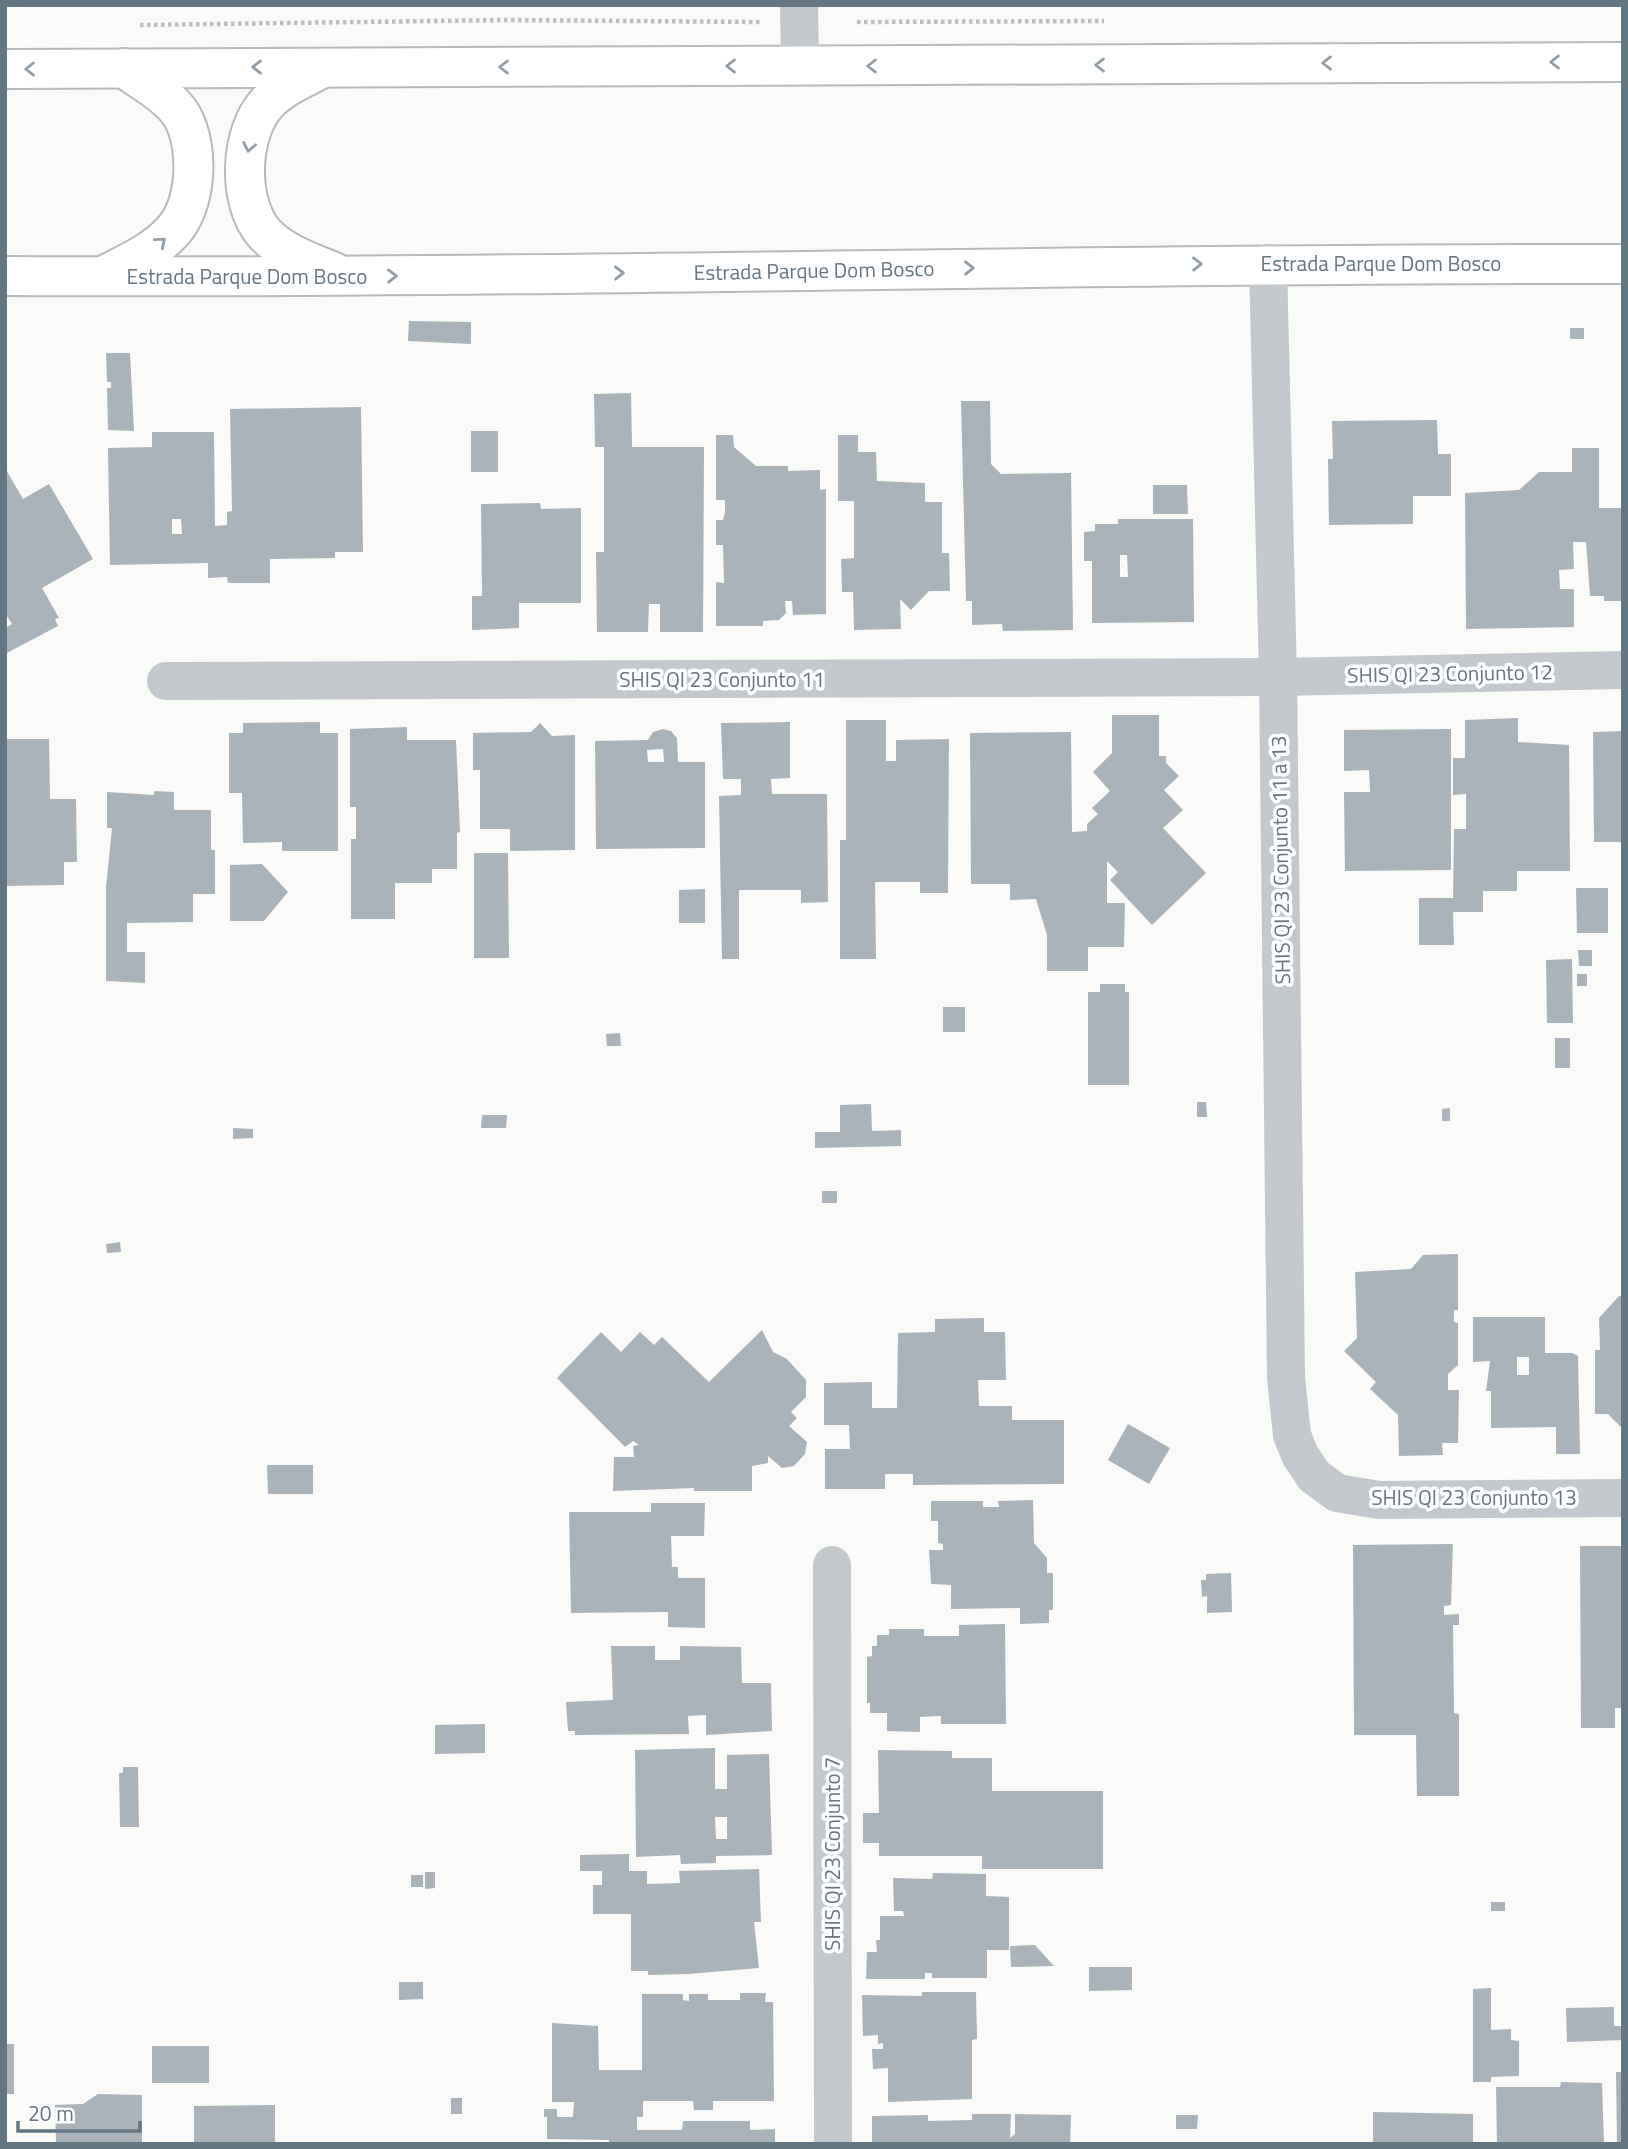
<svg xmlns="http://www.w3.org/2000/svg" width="1628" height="2149" viewBox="0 0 1628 2149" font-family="'Titillium Web',sans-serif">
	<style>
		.building { fill: #aab3b9; fill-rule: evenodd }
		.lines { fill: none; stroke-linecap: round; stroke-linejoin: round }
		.primary-casing { stroke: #b5babe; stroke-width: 42 }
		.path { stroke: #bbbfc2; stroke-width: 4.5; stroke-dasharray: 3.5 3.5; stroke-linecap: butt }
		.minor { stroke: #c3c8cc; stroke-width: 38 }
		.primary { stroke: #fff; stroke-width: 38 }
		.oneway { stroke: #939fa8 }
		.labels { text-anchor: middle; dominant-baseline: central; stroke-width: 7; stroke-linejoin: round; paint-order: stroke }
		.street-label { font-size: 21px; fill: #657683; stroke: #fff }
	</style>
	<rect width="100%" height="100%" fill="#fafaf8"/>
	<g class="building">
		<polygon points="409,321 471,322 471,344 408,341"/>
		<rect x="1570" y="328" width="14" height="11"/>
		<polygon points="106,353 130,353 134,431 108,430 107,388 111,388 111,382 107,382"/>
		<polygon points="631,393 632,447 704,447 703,632 660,632 660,604 649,604 648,632 597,632 596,552 604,552 604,447 595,447 594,394"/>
		<polygon points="961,401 990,401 991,464 1001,474 1071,473 1073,630 1003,631 1002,624 972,625 972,601 966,601"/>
		<path d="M361,407L363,552H335V558L270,559V583H228L227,577L208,578V563L110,565L108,448L152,447V432H214L215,526L227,525V512L232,511L230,409ZM172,519H181L182,534H172Z"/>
		<polygon points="1437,420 1438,454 1451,454 1451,496 1413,496 1413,524 1329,525 1328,459 1333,459 1332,421"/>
		<rect x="471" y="431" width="27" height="41"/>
		<polygon points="716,435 733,435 734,447 756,466 788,466 788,471 820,470 820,490 826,489 826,614 793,615 792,601 785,601 786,613 779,620 763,621 763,626 716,626 716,582 724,583 723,545 716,545 716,520 723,520 725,512 725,500 716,500"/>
		<polygon points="838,435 858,435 858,452 876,452 877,481 925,483 925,502 942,502 942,553 949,553 950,591 929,591 911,610 900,599 901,629 854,630 853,592 842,592 841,559 854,558 854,501 838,501"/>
		<polygon points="1572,448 1599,448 1599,508 1623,508 1623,601 1604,601 1604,596 1590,596 1586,542 1573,542 1574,569 1559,570 1560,589 1574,589 1574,627 1466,629 1465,493 1519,490 1539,472 1572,472"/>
		<polygon points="5,468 23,499 49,484 93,559 42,588 59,618 55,619 58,626 5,654 5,628 12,624 5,613"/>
		<polygon points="1153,485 1187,485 1188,514 1153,514"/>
		<polygon points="540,503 541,509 581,508 581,603 519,603 519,628 472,630 472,596 482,596 481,504"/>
		<path d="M1118,519H1193L1194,622L1092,623V561H1084V532L1095,531V524H1118ZM1120,555H1127L1128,577H1120Z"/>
		<polygon points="1112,715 1159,715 1159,756 1166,756 1166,763 1179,776 1164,790 1183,810 1163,828 1206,873 1152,925 1110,880 1118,872 1107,861 1107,903 1125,903 1124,947 1088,947 1088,971 1047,971 1047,935 1036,899 1010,900 1010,884 971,884 970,733 1071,732 1072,832 1087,831 1087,824 1098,814 1092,808 1110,791 1093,772 1112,753"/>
		<polygon points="1518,718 1518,742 1569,745 1570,871 1517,871 1517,891 1483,891 1483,912 1453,912 1454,945 1419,945 1419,898 1453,898 1454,829 1466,829 1466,794 1453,795 1453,758 1465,758 1465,720"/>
		<polygon points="846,720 886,720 886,761 896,761 896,740 949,739 948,893 920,893 920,882 875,882 876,959 840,959 840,840 846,840"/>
		<polygon points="320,722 320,733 338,733 338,851 282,851 282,842 243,843 242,793 229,793 229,733 243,733 243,723"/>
		<polygon points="790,722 790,778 771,779 772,794 827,794 828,902 801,903 801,890 739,890 739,959 722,959 719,796 741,795 741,779 723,779 721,723"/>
		<polygon points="540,723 552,736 575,735 575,850 510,851 510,829 480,829 480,770 473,770 473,733 531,732"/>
		<polygon points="407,727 407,740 456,740 460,832 457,833 457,869 432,869 432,883 395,883 395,919 351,919 351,839 356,839 356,807 350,807 350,729"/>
		<path d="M663,729L671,731L677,738L678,762H705V848L596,849L595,741L648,740L653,732ZM663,749L664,762H648L647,750Z"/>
		<polygon points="1451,729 1451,870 1345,871 1344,792 1370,792 1369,770 1344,771 1344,730"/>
		<polygon points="1623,731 1623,845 1620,842 1594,842 1593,732"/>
		<polygon points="5,739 49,739 50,799 76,799 77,862 64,862 64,885 5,886"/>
		<polygon points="154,791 174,792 174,810 211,810 211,850 215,850 215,894 193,894 193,922 127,923 127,952 145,952 145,983 106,981 106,887 112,828 107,828 107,792 154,795"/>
		<polygon points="474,853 508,853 509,958 474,958"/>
		<polygon points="262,864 288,892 264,921 230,921 230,865"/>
		<polygon points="1576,888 1608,888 1608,933 1577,933"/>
		<polygon points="705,889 705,923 679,923 679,890"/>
		<polygon points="1578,950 1592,950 1592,966 1579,966"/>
		<polygon points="1572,959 1573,1023 1547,1023 1546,960"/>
		<rect x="1577" y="974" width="10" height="12"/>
		<polygon points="1100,984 1125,984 1125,992 1129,992 1129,1085 1088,1085 1088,992 1100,992"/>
		<rect x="943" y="1007" width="22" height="25"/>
		<polygon points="620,1033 621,1046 607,1046 606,1034"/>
		<rect x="1555" y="1038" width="15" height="30"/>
		<polygon points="1197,1102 1206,1102 1207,1117 1197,1117"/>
		<polygon points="871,1104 872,1131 901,1130 901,1146 815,1148 815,1132 840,1132 840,1105"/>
		<polygon points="1450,1108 1450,1121 1442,1121 1442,1109"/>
		<polygon points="482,1115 507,1115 506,1128 481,1128"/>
		<polygon points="233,1128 253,1129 253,1138 233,1139"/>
		<rect x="822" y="1191" width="15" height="12"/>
		<polygon points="120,1242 121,1252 107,1253 106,1244"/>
		<polygon points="1458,1254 1458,1310 1454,1310 1454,1322 1458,1323 1458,1365 1448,1374 1448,1390 1459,1390 1458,1443 1442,1443 1443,1455 1399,1456 1398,1415 1370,1389 1376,1382 1344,1351 1357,1338 1355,1272 1411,1269 1423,1255"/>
		<polygon points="1619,1296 1623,1296 1623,1429 1608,1414 1595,1414 1595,1350 1600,1350 1599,1318"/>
		<path d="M1473,1317H1545V1353H1572L1578,1356L1580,1454H1556V1427L1491,1428V1391H1486L1490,1361L1473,1362ZM1517,1357H1529V1375H1517Z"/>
		<polygon points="984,1318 984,1332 1005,1332 1006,1380 978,1380 979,1406 1012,1406 1012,1420 1064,1420 1064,1484 913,1485 913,1474 885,1474 885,1489 825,1489 825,1449 850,1449 849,1425 824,1425 824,1383 872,1382 872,1408 897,1408 898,1333 935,1332 935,1319"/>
		<polygon points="762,1330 773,1352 787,1359 806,1380 806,1397 791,1412 797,1418 789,1426 807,1442 805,1454 794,1466 782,1468 768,1456 768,1463 752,1466 752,1491 694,1491 694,1488 613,1491 614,1457 634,1457 633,1446 639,1445 633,1441 625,1447 557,1378 601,1332 621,1352 640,1332 654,1345 662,1337 709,1382"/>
		<polygon points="1128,1424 1170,1448 1149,1484 1108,1460"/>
		<polygon points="267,1465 313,1465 313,1494 268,1494"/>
		<polygon points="1033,1500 1034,1543 1047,1558 1047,1573 1053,1573 1053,1610 1049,1610 1049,1623 1020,1624 1020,1608 951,1609 951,1585 931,1584 929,1550 943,1550 943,1544 938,1543 938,1521 931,1521 931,1501 983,1501 983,1507 999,1507 998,1501"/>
		<polygon points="651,1503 705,1503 704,1536 671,1536 672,1567 678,1567 678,1578 705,1578 705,1628 668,1627 668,1612 571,1613 569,1512 651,1512"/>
		<polygon points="1453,1544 1451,1605 1444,1606 1444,1615 1459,1614 1459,1625 1453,1625 1454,1713 1459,1714 1459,1796 1417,1796 1416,1735 1354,1735 1353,1545"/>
		<polygon points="1580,1546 1623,1546 1623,1708 1615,1708 1615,1728 1581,1728"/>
		<polygon points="1231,1573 1232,1612 1207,1613 1207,1596 1202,1597 1201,1580 1206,1580 1206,1574"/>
		<polygon points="1005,1624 1006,1724 941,1724 941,1716 920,1717 920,1732 887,1731 887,1713 870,1713 870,1703 867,1703 867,1657 872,1656 872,1646 877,1646 877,1635 889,1635 889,1629 924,1629 924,1636 959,1636 959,1625"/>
		<polygon points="611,1646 655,1646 655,1660 680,1660 680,1646 741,1647 742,1683 771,1683 772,1731 706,1735 706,1715 688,1716 689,1734 575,1735 575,1731 568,1731 566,1702 613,1700"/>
		<polygon points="485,1724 485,1753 435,1754 435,1725"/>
		<path d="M715,1748V1789H727V1755L769,1754L772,1855L716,1856V1863L681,1864L680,1855L636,1857L635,1750ZM715,1817H727V1839H716Z"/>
		<polygon points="878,1750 952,1751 952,1758 992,1758 992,1791 1103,1791 1103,1869 982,1869 982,1856 879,1856 879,1843 863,1843 863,1813 879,1813"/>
		<polygon points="123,1767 138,1767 139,1827 120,1827 119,1773 123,1773"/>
		<polygon points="629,1854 629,1871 647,1871 647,1884 680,1883 679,1871 759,1869 761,1922 754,1922 759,1968 688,1974 648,1975 648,1971 631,1971 631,1914 593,1914 593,1885 602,1885 602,1871 580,1871 580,1855"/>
		<polygon points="425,1872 435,1872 435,1888 425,1889"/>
		<polygon points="933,1873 986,1874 986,1896 1009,1897 1009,1950 987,1950 987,1978 932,1978 932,1973 925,1973 925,1979 866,1979 867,1952 877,1952 876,1940 880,1940 880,1916 904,1916 903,1911 894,1911 893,1878 932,1879"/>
		<rect x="411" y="1875" width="12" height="12"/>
		<rect x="1491" y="1902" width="14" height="9"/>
		<polygon points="1035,1945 1054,1966 1011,1967 1010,1946"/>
		<polygon points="1089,1967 1132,1967 1132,1990 1089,1991"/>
		<polygon points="399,1982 423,1982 423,1999 399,2000"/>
		<polygon points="1491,1988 1491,2030 1511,2029 1511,2040 1519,2041 1519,2076 1491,2077 1491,2082 1473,2082 1473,1989"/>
		<polygon points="922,1992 976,1992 977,2039 972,2040 972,2099 888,2102 888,2068 873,2069 872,2049 883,2049 883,2043 878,2044 878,2035 863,2036 862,1995 922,1996"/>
		<polygon points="740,1993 766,1993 765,2002 773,2002 774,2101 713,2101 713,2110 694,2110 693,2101 643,2101 643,2117 637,2117 637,2130 682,2130 683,2121 750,2121 750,2130 775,2129 775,2144 609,2144 609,2140 547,2139 547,2117 544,2117 544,2109 557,2109 557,2117 573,2117 574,2102 552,2102 552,2023 598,2026 599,2070 642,2070 642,1994 683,1994 683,2000 689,2001 689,1994 708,1994 708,2000 740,2000"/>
		<polygon points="1614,2007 1614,2026 1623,2026 1623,2040 1567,2042 1566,2008"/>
		<rect x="5" y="2044" width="9" height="50"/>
		<rect x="152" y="2046" width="57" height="37"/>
		<polygon points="1616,2072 1623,2072 1623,2144 1617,2144"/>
		<polygon points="1561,2082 1602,2083 1604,2144 1497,2144 1496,2087 1560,2087"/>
		<polygon points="98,2094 142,2095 142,2144 56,2144 55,2105 83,2104"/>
		<rect x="451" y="2098" width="11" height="16"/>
		<polygon points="275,2105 275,2144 194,2144 194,2106"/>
		<polygon points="1373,2112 1473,2114 1473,2144 1373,2144"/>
		<polygon points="972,2114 1011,2114 1010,2138 1015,2134 1015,2114 1071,2115 1070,2144 872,2144 872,2116 928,2115 928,2121 972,2120"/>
		<polygon points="1176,2115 1198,2115 1197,2129 1176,2129"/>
	</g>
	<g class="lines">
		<defs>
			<g id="primary">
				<path d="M323,68C305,78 283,86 268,102C239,132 237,202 264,233C282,253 310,262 334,272"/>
				<polyline points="5,69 1623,62"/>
				<path d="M107,274C130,262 153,252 171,233C197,207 200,148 182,116C170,96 143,82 124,68"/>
				<path d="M5,276C544,279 1084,263 1623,264"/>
			</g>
		</defs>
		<use href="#primary" class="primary-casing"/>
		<g class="path">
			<polyline points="857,22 1104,21"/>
			<polyline points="140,25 504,20 761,22"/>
		</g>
		<g class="minor">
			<polyline points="799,5 800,66"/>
			<polyline points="1268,263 1278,677 1286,1378 1292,1435 1300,1455 1314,1476 1337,1493 1379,1500 1623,1498"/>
			<polyline points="166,681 1278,677 1623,670"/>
			<polyline points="832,1565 833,2144"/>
		</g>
		<use href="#primary" class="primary"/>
	</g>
	<defs><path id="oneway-chevron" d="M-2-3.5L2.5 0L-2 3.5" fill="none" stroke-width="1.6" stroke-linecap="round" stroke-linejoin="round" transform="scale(1.75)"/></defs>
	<g class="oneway">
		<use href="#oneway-chevron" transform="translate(1555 62) rotate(180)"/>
		<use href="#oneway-chevron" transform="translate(1327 63) rotate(180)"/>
		<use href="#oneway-chevron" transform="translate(1100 65) rotate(180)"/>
		<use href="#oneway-chevron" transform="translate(731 66) rotate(180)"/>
		<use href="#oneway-chevron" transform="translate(872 66) rotate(180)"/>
		<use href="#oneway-chevron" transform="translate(257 67) rotate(180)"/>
		<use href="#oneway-chevron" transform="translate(504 67) rotate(180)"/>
		<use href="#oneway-chevron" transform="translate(30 69) rotate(180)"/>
		<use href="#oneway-chevron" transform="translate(249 147) rotate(101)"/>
		<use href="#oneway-chevron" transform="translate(161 242) rotate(-41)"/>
		<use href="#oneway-chevron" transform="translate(1197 264) rotate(-1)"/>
		<use href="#oneway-chevron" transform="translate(969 268) rotate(-1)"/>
		<use href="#oneway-chevron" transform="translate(619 273) rotate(-1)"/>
		<use href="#oneway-chevron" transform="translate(392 276) rotate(-1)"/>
	</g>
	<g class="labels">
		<g class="street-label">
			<text x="1381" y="263">Estrada Parque Dom Bosco</text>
			<text transform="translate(814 270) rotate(-1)">Estrada Parque Dom Bosco</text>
			<text x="247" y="276">Estrada Parque Dom Bosco</text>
			<text transform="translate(1450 673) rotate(-1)">SHIS QI 23 Conjunto 12</text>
			<text x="722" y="679">SHIS QI 23 Conjunto 11</text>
			<text transform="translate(1280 860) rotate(-91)">SHIS QI 23 Conjunto 11 a 13</text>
			<text x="1474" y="1497">SHIS QI 23 Conjunto 13</text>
			<text transform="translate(832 1854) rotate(-90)">SHIS QI 23 Conjunto 7</text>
		</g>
	</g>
	<rect width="1628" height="2149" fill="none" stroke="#657683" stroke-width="14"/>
	<path d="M18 2121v10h122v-10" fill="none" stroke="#657683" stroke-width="3.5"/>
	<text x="28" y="2121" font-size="21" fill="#657683" stroke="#ffffff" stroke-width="5" paint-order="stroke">20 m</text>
</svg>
